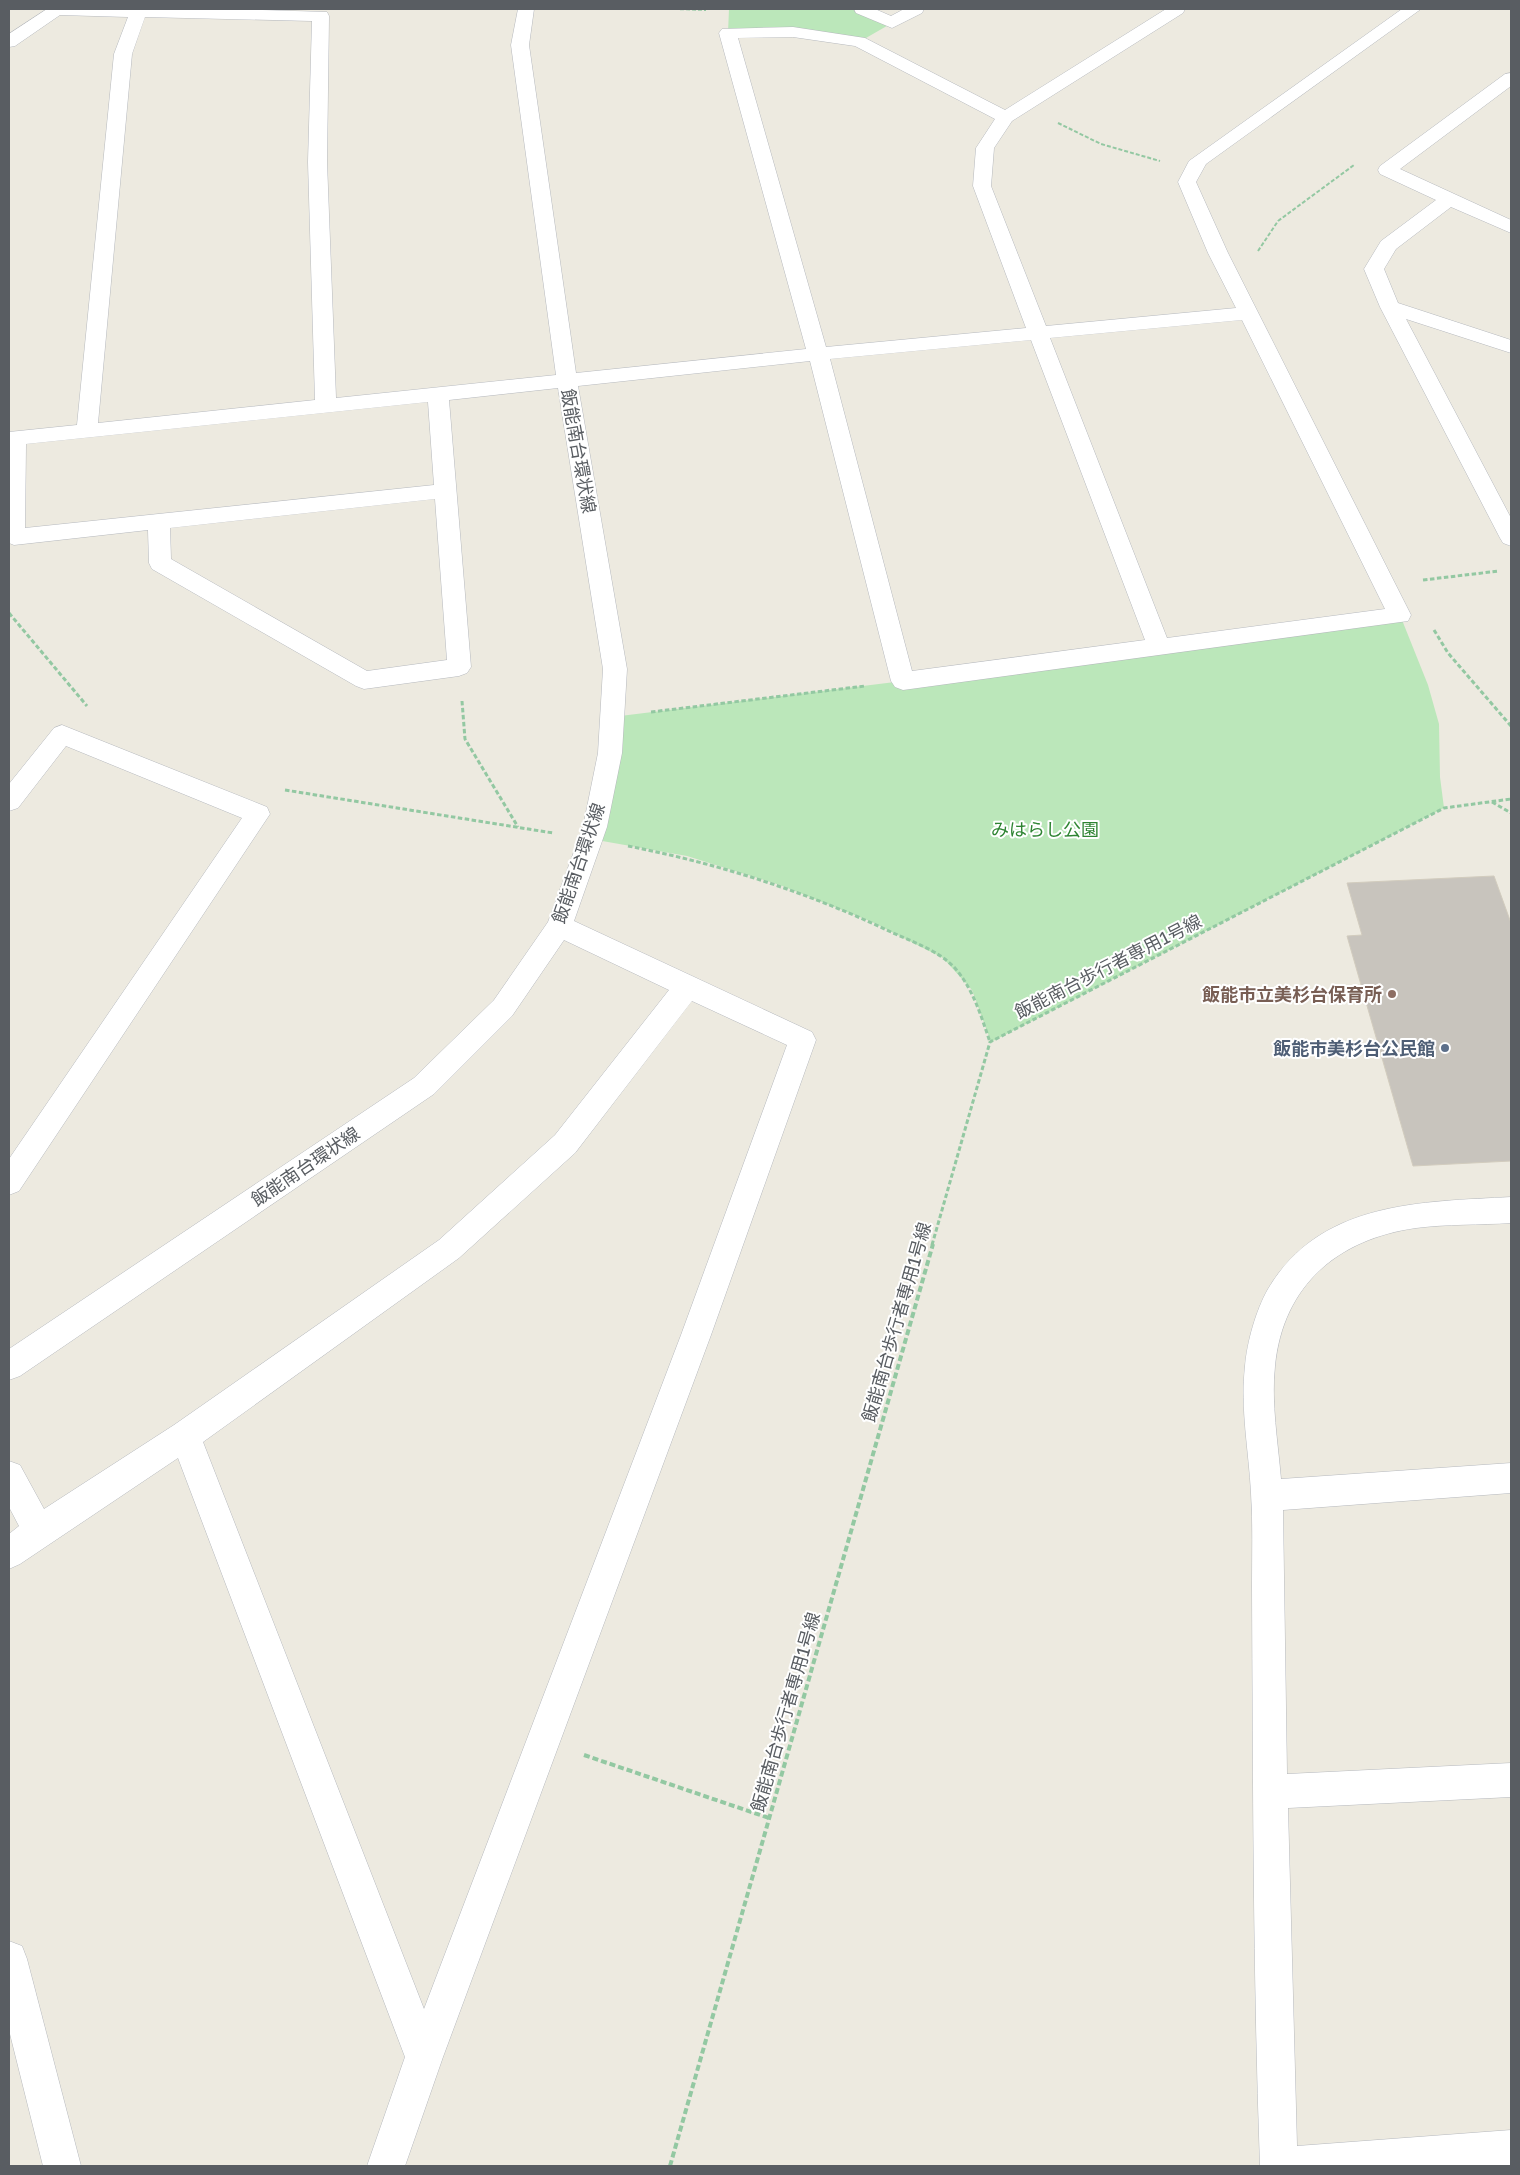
<svg xmlns="http://www.w3.org/2000/svg" width="1520" height="2175" viewBox="0 0 1520 2175" font-family="'Golos Text','Noto Sans JP',sans-serif">
	<style>
		.green { fill: #bbe7ba }
		.building { fill: #c8c4bd; stroke: #d2ccbe }
		.lines { fill: none; stroke-linecap: round; stroke-linejoin: round }
		.minor-casing { stroke: #b6b9be; stroke-width: 1 }
		.path-far2 { stroke: #93c8a2; stroke-width: 2; stroke-dasharray: 4 2; stroke-linecap: butt }
		.path-far1 { stroke: #93c8a2; stroke-width: 3; stroke-dasharray: 4.5 2.5; stroke-linecap: butt }
		.path { stroke: #93c8a2; stroke-width: 4; stroke-dasharray: 6 3; stroke-linecap: butt }
		.minor { fill: #fff; fill-rule: evenodd }
		.education-dot { fill: #8d6e63; stroke: #fff; stroke-width: 2 }
		.service-dot { fill: #5c6f8a; stroke: #fff; stroke-width: 2 }
		.labels { text-anchor: middle; dominant-baseline: central; stroke-width: 4; stroke-linejoin: round; paint-order: stroke }
		.street-label { font-size: 18px; fill: #595d62; stroke: #fff }
		.park-label { font-size: 18px; fill: #2e8432; stroke: #fff }
		.education-label { font-size: 18px; font-weight: bold; fill: #785e54; stroke: #fff; text-anchor: end }
		.service-label { font-size: 18px; font-weight: bold; fill: #4e5e75; stroke: #fff; text-anchor: end }
	</style>
	<rect width="100%" height="100%" fill="#edeae0"/>
	<g class="green">
		<polygon points="729,9 862,9 892,23 859,42 846,39 728,33"/>
		<polygon points="1400,615 1428,685 1439,724 1440,777 1444,808 991,1042 972,990 943,958 872,922 780,885 687,856 591,839 612,717 903,681"/>
	</g>
	<polygon class="building" points="1494,876 1511,923 1511,1161 1413,1166 1347,936 1362,935 1347,883"/>
	<g class="lines">
		<defs>
			<g id="minor">
				<path d="M47,9H225L327,12L329,16L327,162L336,398L556,375L511,45L518,9H534L529,45L576,373L806,349L719,33L722,29L793,27L865,38L1005,110L1166,9H1185L1183,13L1012,121L994,148L991,186L1046,326L1236,308L1208,253L1178,182L1189,161L1402,9H1421L1206,164L1196,182L1228,253L1411,615L1408,621L903,690L895,687L891,681L810,361L578,386L627,669L622,753L607,827L574,921L812,1032L816,1040L711,1335L443,2057L405,2166H367L405,2057L178,1458L20,1564L9,1569V1534L19,1526L9,1507V1461L20,1465L44,1509L174,1425L439,1240L555,1135L669,990L564,940L512,1016L434,1094L20,1376L9,1380V1349L414,1078L494,1000L548,922L583,827L598,753L603,669L558,388L449,400L471,667L467,673L459,676L364,689L356,686L152,569L149,563L148,530L14,545L9,543V432L77,425L114,54L128,17L60,15L15,46L9,47V34ZM145,17L312,21L308,162L315,400L98,423L132,54ZM793,37L855,46L995,119L976,148L973,186L1026,328L826,347L738,38ZM1242,320L1385,609L1167,638L1050,338ZM1031,340L1145,640L912,671L830,359ZM428,402L434,485L25,528L26,444ZM435,499L447,660L367,671L171,559L170,528ZM692,1001L787,1045L681,1335L424,2009L203,1442L459,1258L575,1153Z"/>
				<polygon points="854,9 875,9 891,16 904,9 924,9 922,13 892,28 856,13"/>
				<polygon points="1511,73 1511,86 1400,169 1511,220 1511,233 1451,207 1396,249 1384,269 1398,303 1511,340 1511,353 1406,319 1511,518 1511,546 1503,543 1500,538 1380,307 1364,269 1381,241 1436,200 1380,174 1378,170 1380,166 1505,74"/>
				<polygon points="62,725 267,807 270,814 19,1191 9,1195 9,1159 242,818 66,746 18,808 9,811 9,784 54,728"/>
				<path d="M1511,1197V1223C1480,1225 1447,1224 1416,1228C1338,1239 1283,1285 1275,1366C1271,1403 1278,1442 1281,1479L1511,1463V1493L1283,1510L1287,1774L1511,1763V1797L1288,1808L1297,2146L1511,2130V2166H1260C1253,1973 1253,1779 1252,1586C1252,1555 1253,1524 1251,1493C1249,1452 1240,1408 1245,1366C1247,1342 1256,1310 1268,1289C1320,1201 1421,1202 1511,1197Z"/>
				<polygon points="9,1941 22,1946 27,1959 81,2166 43,2166 9,2030"/>
			</g>
		</defs>
		<use href="#minor" class="minor-casing"/>
		<g class="path-far2">
			<polyline points="674,9 706,10"/>
			<polyline points="1058,123 1101,144 1160,161"/>
			<polyline points="1258,251 1278,221 1354,165"/>
		</g>
		<g class="path-far1">
			<polyline points="1423,580 1499,571"/>
			<polyline points="9,613 87,706"/>
			<polyline points="1434,630 1448,653 1511,726"/>
			<polyline points="462,701 465,739 518,827"/>
			<polyline points="651,712 865,686"/>
			<polyline points="285,790 553,833"/>
			<polyline points="1492,802 1511,813"/>
			<path d="M628,846C720,864 807,892 891,932C913,942 937,950 954,967C973,988 981,1016 990,1042"/>
			<polyline points="932,1245 990,1042 1444,808 1511,799"/>
		</g>
		<g class="path">
			<polyline points="584,1755 769,1818"/>
			<polyline points="670,2166 933,1244"/>
		</g>
		<use href="#minor" class="minor"/>
	</g>
	<circle class="education-dot" cx="1392" cy="994" r="5"/>
	<circle class="service-dot" cx="1445" cy="1048" r="5"/>
	<g class="labels">
		<g class="street-label">
			<text transform="translate(579 451) rotate(80)">飯能南台環状線</text>
			<text transform="translate(578 863) rotate(-71)">飯能南台環状線</text>
			<text transform="translate(1108 966) rotate(-27)">飯能南台歩行者専用1号線</text>
			<text transform="translate(305 1166) rotate(-34)">飯能南台環状線</text>
			<text transform="translate(896 1322) rotate(-74)">飯能南台歩行者専用1号線</text>
			<text transform="translate(785 1712) rotate(-74)">飯能南台歩行者専用1号線</text>
		</g>
		<g class="park-label">
			<text x="1045" y="829">みはらし公園</text>
		</g>
		<g class="education-label">
			<text x="1382" y="994">飯能市立美杉台保育所</text>
		</g>
		<g class="service-label">
			<text x="1435" y="1048">飯能市美杉台公民館</text>
		</g>
	</g>
	<rect width="1520" height="2175" fill="none" stroke="#595d62" stroke-width="20"/>
</svg>
